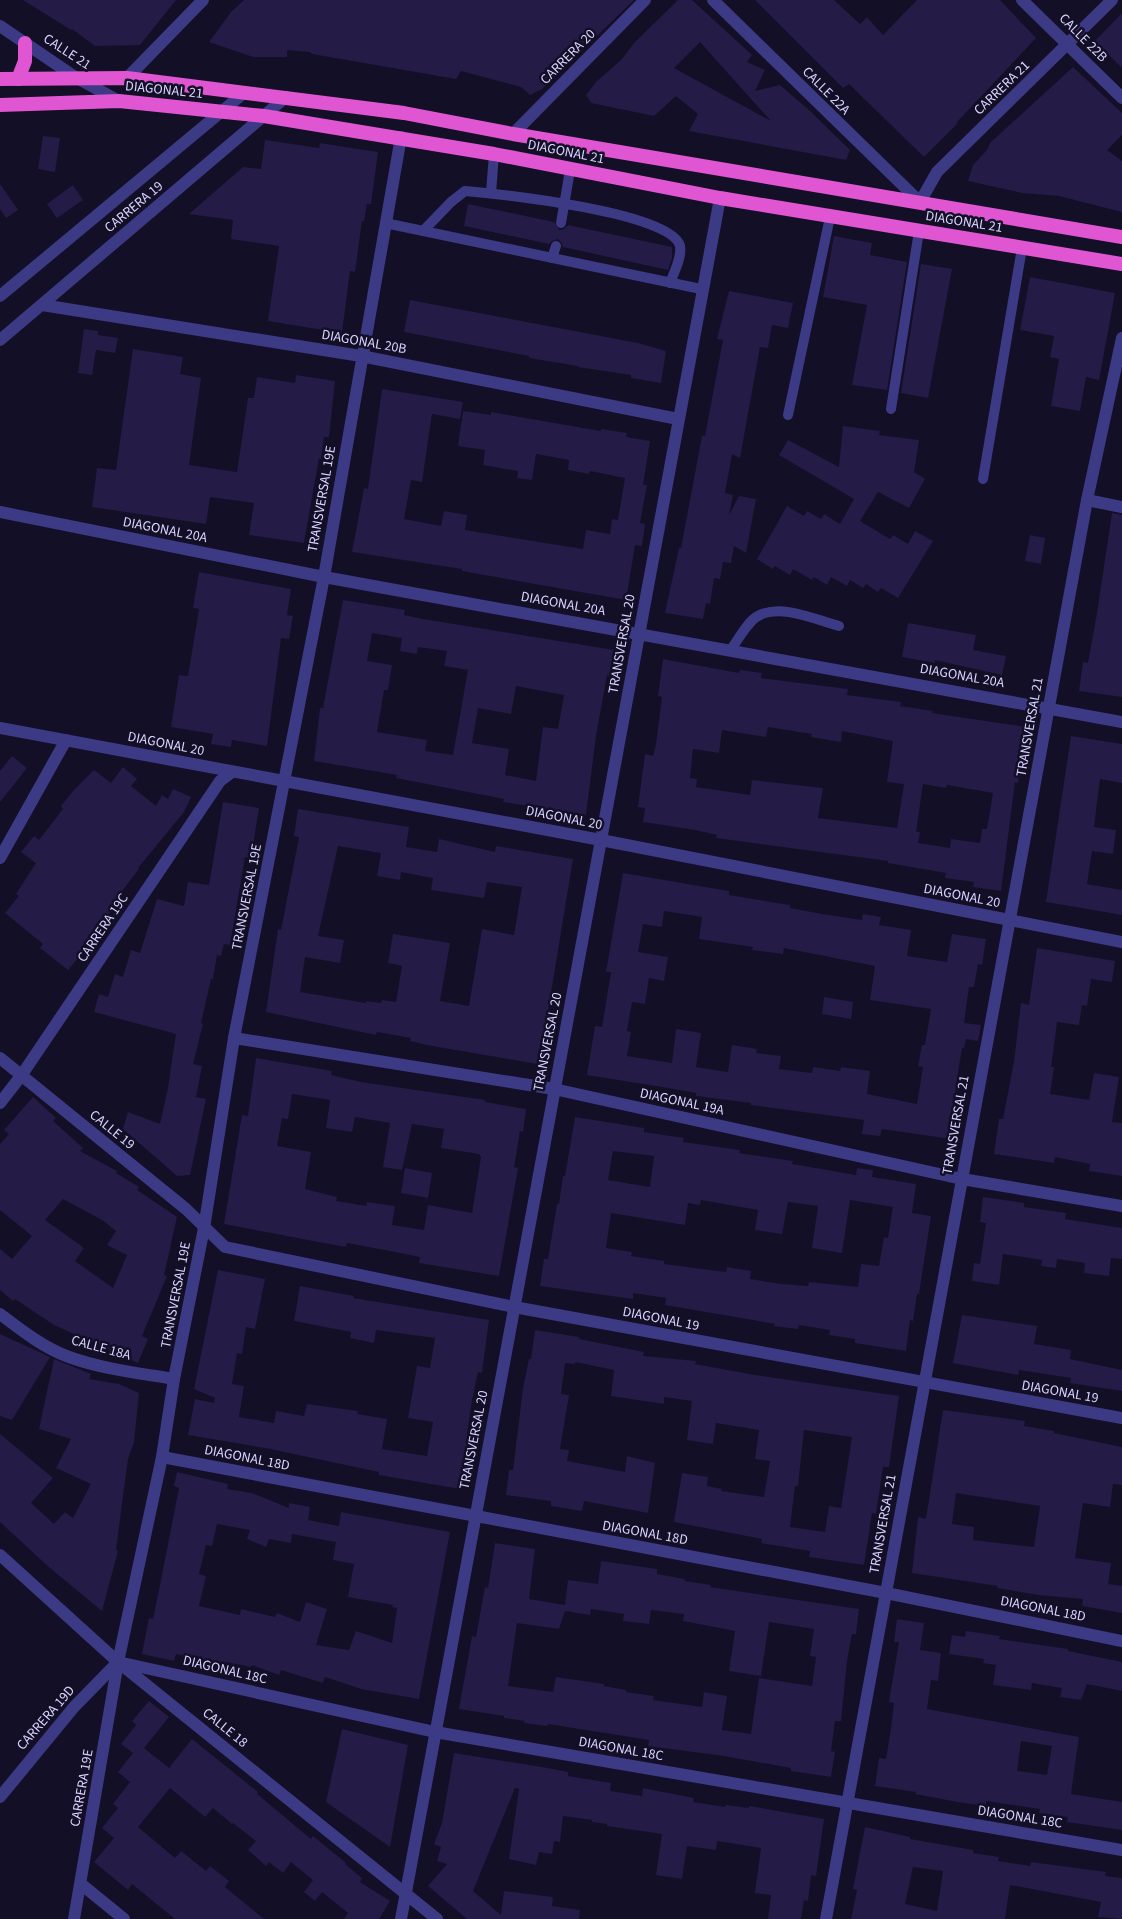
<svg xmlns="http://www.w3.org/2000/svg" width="1122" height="1919" viewBox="0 0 1122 1919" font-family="'Source Sans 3',sans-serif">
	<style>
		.building { fill: #241b47; fill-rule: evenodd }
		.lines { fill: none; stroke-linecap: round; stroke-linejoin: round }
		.service { stroke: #3d3a85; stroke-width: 10 }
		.minor { stroke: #3d3a85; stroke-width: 12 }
		.tertiary { stroke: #3d3a85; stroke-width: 12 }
		.trunk { stroke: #e055d1; stroke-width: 14 }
		.labels { text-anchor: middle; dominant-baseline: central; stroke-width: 5; stroke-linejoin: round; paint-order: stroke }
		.street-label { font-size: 14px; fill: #d9d4ff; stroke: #130f26 }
	</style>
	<rect width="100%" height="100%" fill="#130f26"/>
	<g class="building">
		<polygon points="23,0 176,0 140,45 95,46 72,29 71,30"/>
		<polygon points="244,0 634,0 542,89 530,95 521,87 461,71 456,79 312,54 310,52 287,50 287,57 253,57 209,42 231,12"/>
		<path d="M678,0H692L752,55L747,62L765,70L755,91L780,85L809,110L850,150L846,160L689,131L698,114L676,96L654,116L591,103L586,95L596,82L622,59L635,42ZM700,42L751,99L771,121L674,68Z"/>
		<polygon points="755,0 834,0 860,24 867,17 883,35 917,0 1000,0 1036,38 957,122 958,123 924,157 849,84 843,88"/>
		<polygon points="1122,13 1122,68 1095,41"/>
		<polygon points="1073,67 1122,113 1122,135 1107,150 1122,161 1122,212 1059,196 1022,193 968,181 973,165 987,150 990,143"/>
		<polygon points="43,136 60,138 55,172 38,169"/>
		<polygon points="265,140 319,148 320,143 378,152 371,204 367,204 364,221 362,221 355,272 350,271 342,333 268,321 279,246 231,239 233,220 189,214 243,167 261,169"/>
		<polygon points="0,184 18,210 6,218 0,209"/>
		<polygon points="73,185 83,200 57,218 47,204"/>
		<polygon points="468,204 554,222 559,230 564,229 568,225 672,247 672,258 668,270 563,247 561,242 558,239 552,241 549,244 464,226"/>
		<polygon points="834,236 872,243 870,255 907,262 887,390 852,385 867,305 823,297"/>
		<polygon points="921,264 952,269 928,398 901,393"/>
		<polygon points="1030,277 1115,293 1099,380 1086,377 1080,411 1051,406 1059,359 1050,357 1054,336 1020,330"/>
		<polygon points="729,291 793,303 788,328 772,325 768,348 760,347 740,458 732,454 725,493 733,495 729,515 739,496 756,499 746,553 734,546 731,563 723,562 720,579 714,578 710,604 706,603 703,619 665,613 679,548 681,548 702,436 705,436 723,340 717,339"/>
		<polygon points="410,300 638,343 666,351 661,383 631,378 631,375 578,367 578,366 529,358 529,356 404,332"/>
		<polygon points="84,329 98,331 98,335 118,338 115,353 96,350 92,375 78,373"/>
		<polygon points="133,349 183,357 180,374 201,378 189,465 237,472 248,398 254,398 257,377 295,383 296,375 335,381 329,437 324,437 321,459 319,458 304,543 249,535 254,503 210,497 206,524 92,507 97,468 116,470"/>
		<polygon points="382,389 463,402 460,419 432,414 422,482 411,480 404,519 441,526 444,511 467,515 465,530 583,549 586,530 610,534 612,519 618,520 625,478 590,471 589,474 568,470 569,460 536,454 532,480 517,478 518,471 483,465 485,450 458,446 463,411 491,415 491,412 601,431 601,429 627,433 626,437 650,441 643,485 647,485 640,523 645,524 642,546 635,545 626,600 462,571 462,569 352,552 364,488 368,489"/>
		<polygon points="843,426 880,431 879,435 919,440 914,472 925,479 909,508 878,492 860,521 890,539 893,535 908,544 915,531 933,541 898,598 881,588 878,592 866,584 863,588 850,580 847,586 831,577 827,585 814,577 812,580 793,569 790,575 775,566 773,569 757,559 787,506 804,516 807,511 821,519 824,514 840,524 854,499 779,455 788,440 839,467"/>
		<polygon points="1112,513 1122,515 1122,697 1079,691 1083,662 1088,663 1097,613"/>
		<polygon points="1030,535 1045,538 1041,564 1025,561"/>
		<polygon points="199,572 291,589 287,615 293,616 289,639 281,638 267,746 232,740 231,747 211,744 213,734 171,727 179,675 188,676 199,609 193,608"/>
		<path d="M343,600L405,610L404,615L423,619L614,650L610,676L607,675L596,736L586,815L503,802L504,799L396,778L397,775L314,761L320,708H323ZM372,633L402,638L400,651L417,654L418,647L447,651L444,666L468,670L453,755L425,751L427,740L377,732L384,690H388L392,665L367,661ZM516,686L564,695L558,729L543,727L536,781L505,775L509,749L472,743L478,708L511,714Z"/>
		<polygon points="908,623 976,635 973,650 1006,656 1002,675 935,660 935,663 902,657"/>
		<path d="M663,659L739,673L740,670L762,673L761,678L848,689L847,695L901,702L900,706L933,711L932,713L1026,727L1018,783L1015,782L1001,891L973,887L974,882L945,878L946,873L888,863V861L716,838L717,835L695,830L643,822L645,808L638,807L645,754L653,756L656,744L662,697L658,696ZM768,727L812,734L811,737L841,742L842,731L893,741L887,782L904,784L897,828L818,818L823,788L752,780L750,795L696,787L697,779L690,778L693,749L719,753L722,730L766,737ZM923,784L946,788L947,785L993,793L987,829H982L980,843L951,839L950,848L918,843L920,832H916Z"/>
		<polygon points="1071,736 1122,744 1122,783 1100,779 1094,827 1116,830 1113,854 1092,851 1087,884 1122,890 1122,915 1046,902"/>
		<polygon points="12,756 27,768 0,802 0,771"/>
		<polygon points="123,767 137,779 131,786 156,806 162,795 168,799 173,789 191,797 184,812 138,868 139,869 115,900 117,902 94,935 96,936 68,970 40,948 43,944 5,913 19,896 16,894 36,863 21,852 34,836 39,840 63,809 61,806 74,790 94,770 111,783"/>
		<polygon points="223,802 259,808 251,858 245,857 230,945 224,944 221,956 217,955 213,979 211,979 201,1023 203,1024 193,1064 202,1066 196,1097 206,1099 190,1175 177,1176 123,1129 128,1112 160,1124 168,1088 176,1034 94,1012 99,994 108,997 115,974 123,977 131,950 140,953 157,899 184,906 188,882 209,885"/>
		<path d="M298,809L409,827L406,847L437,852L439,839L495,852L496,846L573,859L544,1036H542L537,1064L432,1046L410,1041L411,1038L377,1032L376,1035L266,1012L278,929L281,930L299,837L294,836ZM338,846L381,853L377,876L400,880L401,872L433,878L431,890L484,898L487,882L522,887L514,935L482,929L469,1006L440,1001L450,943L393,934L388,963L402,966L396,1002L382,1000L381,1003L366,1001V1003L300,992L305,957L340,963L344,940L318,936Z"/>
		<path d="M623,873L729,891V895L790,905V908L822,914L862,920L863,914L881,917L879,925L911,930L907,956L947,962L952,934L986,939L982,965L978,964L974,987H969L964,1023L981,1025L978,1041L966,1039L964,1048H962L956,1085L953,1110H955L951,1139L882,1129L880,1136L862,1134L864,1120L751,1105V1103L696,1096V1093L668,1088L587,1075L595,1026L602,1027L611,972H606ZM664,911L702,917L699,939L753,947L752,950L783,954L784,948L875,966L870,1000L931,1009L925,1045H922L918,1066L923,1067L917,1104L867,1094L870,1071L841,1067L840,1071L813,1067L812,1073L779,1069L781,1056L756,1053L757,1049L732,1045L728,1072L696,1067L701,1033L676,1029L672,1063L627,1056L631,1032L627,1031L632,1002L645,1004L649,978L664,981L668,957L638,952L643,924L662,927Z"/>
		<polygon points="1037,948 1115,961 1112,982 1091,979 1087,1006 1082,1005 1079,1025 1057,1022 1051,1067 1054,1067 1050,1094 1089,1100 1094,1073 1119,1077 1112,1122 1122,1123 1122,1176 1089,1171 1090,1164 1055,1157 1054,1163 994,1154 999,1119 1003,1119 1014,1061 1021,1003 1029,1005"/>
		<polygon points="824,997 853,1002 851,1019 822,1014"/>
		<path d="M256,1058L332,1071L331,1075L361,1082L485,1100V1102L526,1109L523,1132L520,1131L514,1167L518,1168L499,1276L419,1263L420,1257L390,1251L347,1243L346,1247L329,1244L224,1224L242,1115L248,1116ZM292,1094L330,1100L326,1128L352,1132L355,1117L390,1123L383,1167L402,1170L412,1124L444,1129L441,1148L479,1154L481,1157L472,1213L428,1205L424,1230L392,1225L395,1206L367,1202L366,1206L336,1201L337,1197L305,1189L311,1152L277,1146L282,1118L288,1119Z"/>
		<path d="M33,1097L56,1118L53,1121L83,1148L80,1151L117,1171L116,1173L139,1187L137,1190L177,1217L164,1275L167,1276L142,1336L148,1339L138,1363L54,1325L15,1299L13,1301L0,1290V1249L12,1259L32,1236L0,1210V1144L9,1134L4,1130ZM63,1199L102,1220L116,1231L107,1245L127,1255L113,1288L75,1261L84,1248L45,1220Z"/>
		<path d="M575,1117L644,1128V1132L684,1138L683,1142L740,1150L739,1153L793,1161L792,1164L822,1169L856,1175L857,1168L873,1170L872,1177L916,1184L912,1213L931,1216L919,1294H917L913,1321L910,1320L906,1351L855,1343V1339L829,1335L830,1330L799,1325L798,1329L774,1326L775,1324L665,1305L666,1298L633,1293V1299L540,1286L544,1259H548L557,1204H559L563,1176H565ZM613,1151L654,1156L650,1187L608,1180ZM701,1200L758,1210L755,1230L782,1234L788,1202L818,1206L812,1248L842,1253L850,1200L893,1207L888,1238L884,1237L879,1266L861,1264L858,1287L809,1282L808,1286L781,1284L750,1279L751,1271L727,1267L726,1272L664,1264V1261L631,1256L632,1252L606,1248L611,1213L685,1225L688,1203L700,1205Z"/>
		<polygon points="405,1168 432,1173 428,1198 401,1193"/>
		<polygon points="983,1197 1024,1203 1024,1207 1066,1213 1065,1219 1122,1228 1122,1259 1111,1258 1109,1276 1084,1273 1085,1263 1057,1259 1056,1268 1041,1266 1042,1260 1003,1254 999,1285 972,1281 974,1263 980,1264 986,1223 980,1222"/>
		<polygon points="218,1270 265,1279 255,1329 246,1327 242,1354 237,1353 232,1384 244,1386 239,1417 274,1423 276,1411 304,1416 307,1404 358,1411 357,1414 387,1419 382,1449 427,1456 433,1422 408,1418 417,1366 430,1368 435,1338 376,1330 374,1343 350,1338 351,1332 294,1321 300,1286 354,1296 353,1298 489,1320 482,1373 478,1372 472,1400 467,1434 470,1434 460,1489 379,1475 379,1472 270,1449 188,1435 195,1399 214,1403 215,1398 194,1389"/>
		<polygon points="962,1315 1037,1326 1034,1344 1071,1350 1070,1359 1122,1370 1122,1391 1070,1383 1071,1378 1019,1370 1018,1375 953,1363"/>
		<path d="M535,1330L579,1337V1339L644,1352L643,1356L696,1361L695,1364L755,1375L899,1396L889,1467H883L876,1514L872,1513L864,1565L809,1557L810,1551L761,1543L762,1539L674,1522L682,1473L708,1477L707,1486L722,1489L721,1491L764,1497L770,1461L755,1459L759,1430L716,1423L713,1444L687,1440L692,1401L664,1397V1404L611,1396L614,1370L575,1362V1364L565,1363L561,1394L569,1395L560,1449L569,1450L567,1461L625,1472L627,1456L655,1463L648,1513L584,1501L582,1511L551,1506V1501L506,1495L509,1470H513L523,1388L529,1359H531ZM804,1430L852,1437L841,1508L829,1506L825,1532L790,1527L795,1486H798Z"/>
		<polygon points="0,1334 50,1357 12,1420 0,1416"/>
		<polygon points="54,1359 91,1374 89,1379 119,1384 139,1393 134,1442 128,1459 121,1511 116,1550 118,1551 102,1611 50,1568 0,1522 0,1434 53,1478 31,1503 54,1524 65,1512 73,1518 91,1484 56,1468 71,1439 39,1429"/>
		<path d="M943,1410L1025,1421L1024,1426L1054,1431V1433L1122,1447V1485L1113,1484L1110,1507L1083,1503L1075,1558L1111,1563L1108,1584L1122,1586V1613L1082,1606L1083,1599L1038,1595L997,1588L998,1586L912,1573L918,1517L926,1519ZM956,1493L1040,1506L1034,1547L973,1540L974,1527L952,1524Z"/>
		<path d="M177,1472L228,1484L227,1489L252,1493L289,1508V1503L310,1507L308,1520L339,1526L341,1512L450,1532L419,1699L361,1689L325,1677L323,1683L281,1670L279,1675L252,1665L251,1667L226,1662V1665L176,1654L174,1661L142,1654L149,1618L153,1619L160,1585L179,1488L174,1486ZM217,1524L250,1530L247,1539L266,1547L269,1539L291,1543L292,1534L336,1542L333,1560L354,1564L348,1597L393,1605L392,1607L397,1608L392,1643L356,1631L349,1650L316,1645L327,1609L306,1602L300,1622L277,1613L275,1617L241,1609L240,1615L199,1606L206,1576L199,1574L206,1545L212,1546Z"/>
		<path d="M495,1543L535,1549L529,1599L565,1605L568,1580L598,1584L601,1561L657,1569V1574L685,1579V1581L711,1585L710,1587L859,1609L856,1634H852L847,1661L841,1721H835L831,1751L835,1752L831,1777L791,1771V1768L724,1756L648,1746L649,1740L548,1724L547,1726L524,1723L525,1721L504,1718V1716L459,1709L472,1636L476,1637L485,1587L488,1588ZM591,1609L624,1614L623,1621L649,1624L651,1610L684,1614L683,1621L735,1631L729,1671L761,1676L769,1622L814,1629L810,1656L816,1657L812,1686L759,1678L751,1734L722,1730L727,1696L704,1692L702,1707L653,1700L654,1696L626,1692V1690L604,1686V1684L556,1677L553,1692L508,1686L517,1623L559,1629L565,1611L590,1615Z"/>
		<path d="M897,1619L924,1623L920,1650L941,1653L938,1681L931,1680L927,1709L1079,1737L1071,1794L1122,1802V1830L1067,1822L1068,1817L1039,1813L1040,1809L986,1801V1806L957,1802L915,1794L916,1792L875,1786L879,1758L886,1759L891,1728L894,1703L889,1702L899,1642H894ZM1021,1741L1052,1746L1047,1775L1017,1771Z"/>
		<polygon points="966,1631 1000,1636 999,1639 1068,1649 1068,1651 1122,1662 1122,1691 1087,1684 1081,1700 1060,1697 1062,1688 1032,1683 1031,1690 993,1685 996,1665 983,1663 984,1659 949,1654 952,1635 965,1637"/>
		<polygon points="149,1701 169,1717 144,1748 169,1768 192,1739 258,1792 257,1794 311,1839 313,1836 346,1863 345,1864 362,1878 360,1882 390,1901 379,1919 344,1919 348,1913 322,1892 315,1901 304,1892 313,1880 291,1862 283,1873 269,1862 266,1866 248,1850 256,1841 233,1823 232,1824 213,1808 205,1817 170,1788 138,1827 175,1858 181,1851 206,1871 210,1866 229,1881 225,1887 264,1919 175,1919 132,1884 128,1890 94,1862 114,1838 102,1828 118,1808 113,1804 130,1782 118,1772 133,1753 121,1744 136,1725 132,1721"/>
		<polygon points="342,1729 408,1745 390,1847 326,1802"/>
		<polygon points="454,1753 542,1767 568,1772 568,1776 611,1783 610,1791 642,1796 643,1788 694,1798 693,1802 725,1807 726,1805 749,1808 749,1806 824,1819 816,1876 811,1875 808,1901 804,1900 801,1919 768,1919 771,1895 755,1893 761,1848 717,1841 716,1850 687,1846 682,1879 656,1875 662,1834 607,1826 607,1824 592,1822 592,1820 563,1816 560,1842 554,1841 552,1854 539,1852 536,1865 509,1859 519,1789 515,1788 473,1891 501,1915 504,1891 553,1897 552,1906 580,1910 579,1919 467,1919 428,1886 447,1864 437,1861 441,1847 434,1844 442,1823"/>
		<path d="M865,1827L910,1837V1839L973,1850V1853L999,1857L998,1861L1030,1866L1031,1862L1106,1872L1105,1876L1122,1878V1919L1098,1917L1101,1902L1010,1885L1005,1919H851L857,1890L853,1889ZM913,1867L943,1871L937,1911L905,1904Z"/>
	</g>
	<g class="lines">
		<g class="service">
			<polyline points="491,193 494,154"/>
			<polyline points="385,223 701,289"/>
			<polyline points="561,223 570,170"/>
			<path d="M423,231L451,202L465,191C499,194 672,212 680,246C682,258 674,272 670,283"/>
			<polyline points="552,258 556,246"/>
			<polyline points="891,409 919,231"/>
			<polyline points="788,415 830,217"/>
			<polyline points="983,479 1022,248"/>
			<path d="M731,649C739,639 747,622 758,616C781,603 816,620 839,626"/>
		</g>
		<g class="minor">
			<polyline points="713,0 920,202 937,172 1112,0"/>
			<polyline points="1022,0 1122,98"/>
			<polyline points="0,26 75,77 119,101"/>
			<polyline points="127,78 203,0"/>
			<polyline points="513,134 645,0"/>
			<polyline points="42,305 361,356 678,419"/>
			<polyline points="1087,500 1122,507"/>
			<polyline points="0,512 324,577 1122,722"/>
			<polyline points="0,728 601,840 1122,942"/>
			<polyline points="0,858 66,740"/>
			<polyline points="234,1038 554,1089 962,1179 1122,1206"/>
			<polyline points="0,1058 186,1209 225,1247 514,1307 1122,1418"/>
			<polyline points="0,1103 21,1076 220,781 232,772"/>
			<path d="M0,1314C21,1330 44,1348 69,1357C102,1369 139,1373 174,1379"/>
			<polyline points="162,1457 886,1593 1122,1641"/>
			<polyline points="0,1555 118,1662 437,1919"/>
			<polyline points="118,1662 435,1732 1122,1850"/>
			<polyline points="0,1797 74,1707 118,1662"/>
			<polyline points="81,1884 124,1919"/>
			<polyline points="74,1919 118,1662 162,1457 174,1379 204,1228 234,1038 324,577 401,137"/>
			<polyline points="401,1919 720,198"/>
			<polyline points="826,1919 1087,500 1122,338"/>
		</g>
		<g class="tertiary">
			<polyline points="0,296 245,92"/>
			<polyline points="0,340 286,97"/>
		</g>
		<g class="trunk">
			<polyline points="0,79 127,78 404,113 513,134 1122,237"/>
			<polyline points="18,79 25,61 25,43"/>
			<polyline points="0,105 119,101 264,116 494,154 720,198 1122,264"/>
		</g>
	</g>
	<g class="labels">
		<g class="street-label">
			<text transform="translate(1083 38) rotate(45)">CALLE 22B</text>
			<text transform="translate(67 52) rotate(33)">CALLE 21</text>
			<text transform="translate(568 57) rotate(-45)">CARRERA 20</text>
			<text transform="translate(1002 88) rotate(-44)">CARRERA 21</text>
			<text transform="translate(164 90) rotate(6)">DIAGONAL 21</text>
			<text transform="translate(826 91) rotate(45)">CALLE 22A</text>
			<text transform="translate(566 152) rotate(11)">DIAGONAL 21</text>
			<text transform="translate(134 207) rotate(-40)">CARRERA 19</text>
			<text transform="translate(964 222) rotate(9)">DIAGONAL 21</text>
			<text transform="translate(364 342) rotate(10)">DIAGONAL 20B</text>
			<text transform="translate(322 499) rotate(-80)">TRANSVERSAL 19E</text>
			<text transform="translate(165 530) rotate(11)">DIAGONAL 20A</text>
			<text transform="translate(563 604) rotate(10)">DIAGONAL 20A</text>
			<text transform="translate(622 644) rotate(-80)">TRANSVERSAL 20</text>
			<text transform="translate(962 676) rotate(10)">DIAGONAL 20A</text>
			<text transform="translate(1030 727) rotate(-80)">TRANSVERSAL 21</text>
			<text transform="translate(166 744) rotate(11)">DIAGONAL 20</text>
			<text transform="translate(564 818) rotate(11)">DIAGONAL 20</text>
			<text transform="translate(962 896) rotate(11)">DIAGONAL 20</text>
			<text transform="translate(247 897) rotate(-79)">TRANSVERSAL 19E</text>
			<text transform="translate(103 928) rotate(-56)">CARRERA 19C</text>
			<text transform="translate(548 1042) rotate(-79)">TRANSVERSAL 20</text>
			<text transform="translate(682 1102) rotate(12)">DIAGONAL 19A</text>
			<text transform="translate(956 1125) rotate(-80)">TRANSVERSAL 21</text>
			<text transform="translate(112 1130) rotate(39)">CALLE 19</text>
			<text transform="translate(176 1295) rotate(-79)">TRANSVERSAL 19E</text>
			<text transform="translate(661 1319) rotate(11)">DIAGONAL 19</text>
			<text transform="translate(101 1348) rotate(15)">CALLE 18A</text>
			<text transform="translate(1060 1392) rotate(10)">DIAGONAL 19</text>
			<text transform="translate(474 1440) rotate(-79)">TRANSVERSAL 20</text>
			<text transform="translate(247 1458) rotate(11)">DIAGONAL 18D</text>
			<text transform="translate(883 1524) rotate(-80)">TRANSVERSAL 21</text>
			<text transform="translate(645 1533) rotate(10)">DIAGONAL 18D</text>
			<text transform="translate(1043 1609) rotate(11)">DIAGONAL 18D</text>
			<text transform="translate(225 1670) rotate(13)">DIAGONAL 18C</text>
			<text transform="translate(46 1718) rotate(-49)">CARRERA 19D</text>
			<text transform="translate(225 1728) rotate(39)">CALLE 18</text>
			<text transform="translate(621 1749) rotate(10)">DIAGONAL 18C</text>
			<text transform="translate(82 1788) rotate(-80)">CARRERA 19E</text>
			<text transform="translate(1020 1817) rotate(9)">DIAGONAL 18C</text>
		</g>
	</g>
</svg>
